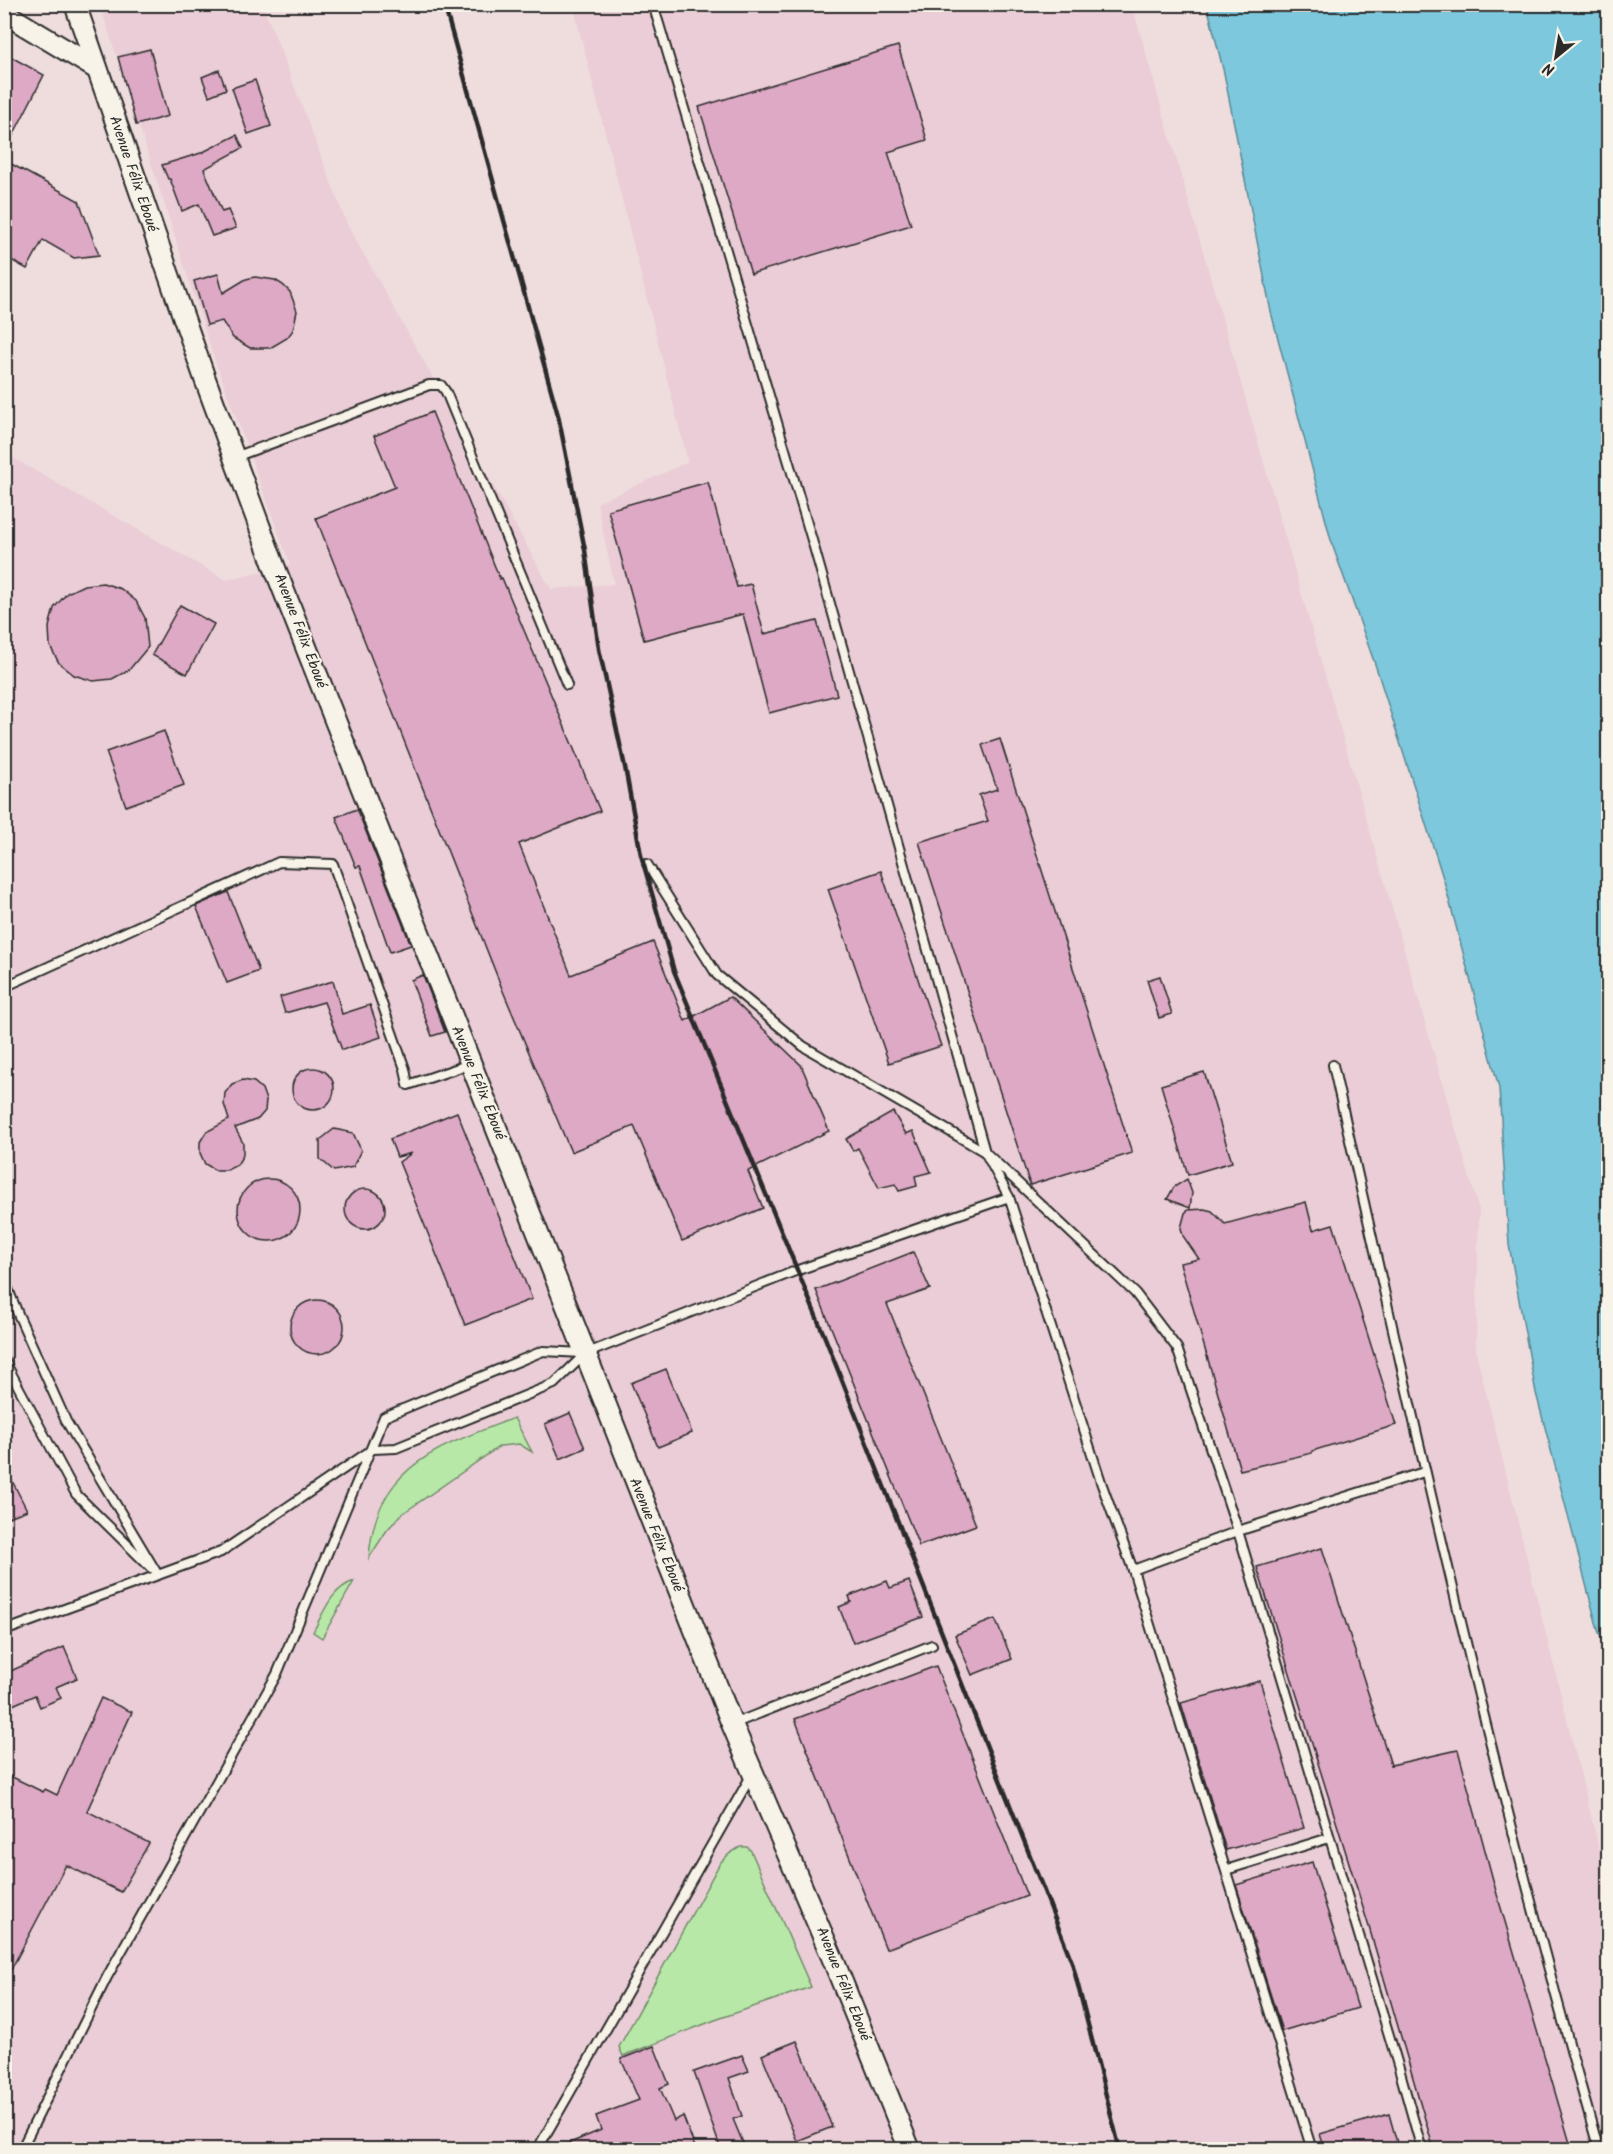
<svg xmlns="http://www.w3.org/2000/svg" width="1613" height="2154" viewBox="0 0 1613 2154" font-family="Kalam,sans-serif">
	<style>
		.built { fill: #eacdd6 }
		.green { fill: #b7e8a8; stroke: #718a6a; stroke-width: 1.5 }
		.water { fill: #7dc8dc; stroke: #5c8995; stroke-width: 1.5 }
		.building { fill: #dda9c5; stroke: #2b2b2b; stroke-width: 1.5 }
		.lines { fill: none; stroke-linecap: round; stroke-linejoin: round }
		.service-casing { stroke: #2b2b2b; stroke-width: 12 }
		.tertiary-casing { stroke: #2b2b2b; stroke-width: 24 }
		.service { stroke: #f7f3e8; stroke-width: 8 }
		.tertiary { stroke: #f7f3e8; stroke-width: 20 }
		.rail { stroke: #2b2b2b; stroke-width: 4.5 }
		.labels { text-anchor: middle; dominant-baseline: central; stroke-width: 4.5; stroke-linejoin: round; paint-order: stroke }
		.street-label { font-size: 15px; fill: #2b2b2b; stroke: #f7f3e8 }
	</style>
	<rect width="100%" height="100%" fill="#efddde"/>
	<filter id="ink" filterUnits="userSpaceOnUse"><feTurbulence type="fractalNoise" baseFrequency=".0167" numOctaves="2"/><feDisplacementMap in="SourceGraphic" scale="12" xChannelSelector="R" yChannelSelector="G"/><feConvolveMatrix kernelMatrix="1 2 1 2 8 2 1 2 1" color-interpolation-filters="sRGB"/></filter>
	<g filter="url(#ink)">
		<polygon class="built" points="100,5 263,5 347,224 551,589 614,584 597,503 688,462 573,5 1132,5 1479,1210 1476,1352 1608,1885 1608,2149 5,2149 4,453 226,580 290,564 213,355"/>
		<g class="green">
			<path d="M514,1418L532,1452L519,1444L500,1446L402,1514L387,1530L369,1558C375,1465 439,1447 514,1418Z"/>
			<path d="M354,1581L322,1638L313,1632C324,1612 331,1589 354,1581Z"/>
			<polygon points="740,1847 747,1847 751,1851 811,1987 715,2020 623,2056 619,2047 720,1863 729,1854"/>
		</g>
		<polygon class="water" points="1207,5 1608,5 1608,1655 1598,1630 1536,1393 1509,1245 1499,1088 1444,881 1376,667 1332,544 1271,312 1224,73"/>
		<g class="building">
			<polygon points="898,46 927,140 888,152 911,225 751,274 699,107"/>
			<polygon points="150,49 168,116 136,125 118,57"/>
			<polygon points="4,53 44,75 4,153"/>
			<polygon points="219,70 226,89 209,96 202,77"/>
			<polygon points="255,80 271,126 248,134 232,88"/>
			<polygon points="237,135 243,148 204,169 222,212 228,210 236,228 212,236 199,204 182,211 170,179 168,179 162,165 201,153"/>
			<polygon points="4,160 79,201 99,255 74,258 43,240 27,269 4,256"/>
			<polygon points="218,274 223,293 246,279 255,277 275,280 283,285 290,292 297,311 293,330 287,338 270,348 250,348 233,338 222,321 207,325 194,281"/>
			<polygon points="432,412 500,579 502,578 600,811 519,844 571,975 653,942 685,1021 730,997 801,1065 829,1131 748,1171 763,1208 682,1241 634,1126 571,1152 503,991 316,518 395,487 374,436"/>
			<polygon points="708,482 737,587 751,584 764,634 817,621 837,695 769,713 743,614 644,640 608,510"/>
			<polygon points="103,583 121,589 136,601 145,618 148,647 129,670 112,679 93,681 74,675 59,663 50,646 49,627 54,608 67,593 84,585"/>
			<polygon points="180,605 214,624 187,674 152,655"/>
			<polygon points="164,731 184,785 126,806 106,752"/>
			<polygon points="1000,739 1132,1153 1030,1185 919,842 988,821 979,795 997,789 982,745"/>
			<polygon points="357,809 411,945 390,952 360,866 356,867 336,817"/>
			<polygon points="881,871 941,1046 889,1063 828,889"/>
			<polygon points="228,892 259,971 227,983 196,906"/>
			<polygon points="423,975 445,1032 432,1036 411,980"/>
			<polygon points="1160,976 1172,1014 1159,1018 1147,980"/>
			<polygon points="333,981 342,1014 370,1005 381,1037 342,1050 324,1002 285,1013 280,997"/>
			<circle cx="313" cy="1089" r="21"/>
			<polygon points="1204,1072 1232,1162 1188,1175 1161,1085"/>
			<polygon points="243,1080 254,1082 262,1089 266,1100 265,1111 258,1119 235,1128 243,1143 243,1155 237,1165 227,1170 215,1170 205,1164 200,1153 200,1142 206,1132 229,1120 224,1104 225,1093 232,1084"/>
			<polygon points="457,1112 532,1299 465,1325 399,1162 412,1153 397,1157 390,1139"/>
			<polygon points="893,1112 906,1134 913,1131 931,1172 915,1176 917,1186 899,1191 895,1184 879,1188 858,1148 853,1151 846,1139"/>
			<polygon points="334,1129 353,1133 361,1150 353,1167 334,1171 320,1159 320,1140"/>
			<polygon points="1187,1179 1192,1193 1190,1208 1167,1199 1174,1187"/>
			<circle cx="269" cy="1210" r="31"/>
			<circle cx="365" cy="1209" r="20"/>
			<polygon points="1306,1202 1313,1230 1333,1224 1396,1425 1312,1451 1312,1453 1240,1470 1180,1263 1199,1259 1183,1236 1181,1228 1185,1213 1188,1210 1204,1209 1212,1211 1225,1224"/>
			<polygon points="913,1252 930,1289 887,1304 976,1525 919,1546 816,1290"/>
			<circle cx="317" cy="1327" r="27"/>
			<polygon points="666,1369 692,1433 658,1447 631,1383"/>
			<polygon points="570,1413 585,1448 560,1459 545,1424"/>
			<polygon points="4,1465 27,1510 4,1519"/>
			<polygon points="1322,1548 1391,1765 1458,1750 1496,1891 1572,2150 1434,2150 1369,1927 1257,1567"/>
			<polygon points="887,1581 890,1588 909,1581 923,1617 853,1643 839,1607 851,1602 849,1596"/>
			<polygon points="995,1619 1012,1659 972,1675 955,1635"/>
			<polygon points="64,1647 77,1678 56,1687 61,1698 40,1707 35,1695 4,1709 4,1674"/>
			<polygon points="936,1666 1027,1896 886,1949 795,1719"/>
			<polygon points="1260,1681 1304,1828 1226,1850 1181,1703"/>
			<polygon points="101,1698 132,1712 87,1811 149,1843 121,1892 66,1865 4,1983 4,1773 43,1792 45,1789 57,1795"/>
			<polygon points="1312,1862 1358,2008 1282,2031 1236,1885"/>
			<polygon points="797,2041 832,2127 797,2141 762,2055"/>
			<polygon points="654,2046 669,2084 660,2088 674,2121 683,2116 696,2150 553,2150 601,2130 596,2116 639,2100 621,2059"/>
			<polygon points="742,2055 749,2071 729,2078 742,2116 733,2119 746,2150 721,2150 694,2072"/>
			<polygon points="1389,2114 1399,2150 1325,2150 1320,2134"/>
		</g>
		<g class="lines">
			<defs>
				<g id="service">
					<polyline points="653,4 814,547 985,1152 1009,1197 1102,1485 1133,1570 1312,2150"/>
					<polyline points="235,457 429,385 441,385 446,392 567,685"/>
					<polyline points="647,864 717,975 803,1046 985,1152 1135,1293 1177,1348 1238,1531 1400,2072 1422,2150"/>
					<polyline points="4,987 279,862 333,864 405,1069 408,1085 470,1064"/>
					<path d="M1333,1065C1415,1429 1496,1792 1599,2150"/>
					<polyline points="4,1279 18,1314 66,1421 158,1575"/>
					<polyline points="4,1360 76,1494 151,1568"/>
					<polyline points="1133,1570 1238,1531 1424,1472"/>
					<polyline points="4,1631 221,1552 373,1449 396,1448 554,1384 585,1354 798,1270 1009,1197"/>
					<polyline points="733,1724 932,1645"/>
					<polyline points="1226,1870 1329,1838"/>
					<polyline points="21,2150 107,1977 277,1674 384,1417 543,1351 583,1353"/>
					<polyline points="537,2150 751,1776"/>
				</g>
				<g id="tertiary">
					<polyline points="75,4 205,379 276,571 732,1724 832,1957 910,2150"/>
					<polyline points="4,13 97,69"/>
				</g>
			</defs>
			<use href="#service" class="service-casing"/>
			<use href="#tertiary" class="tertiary-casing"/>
			<use href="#service" class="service"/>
			<use href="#tertiary" class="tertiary"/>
			<polyline class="rail" points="444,4 558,415 585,550 599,649 625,767 641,855 674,971 826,1340 1072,1962 1120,2150"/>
		</g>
	</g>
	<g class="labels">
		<g class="street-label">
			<text transform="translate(133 174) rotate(71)">Avenue Félix Eboué</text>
			<text transform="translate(300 631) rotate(69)">Avenue Félix Eboué</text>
			<text transform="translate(478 1083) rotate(68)">Avenue Félix Eboué</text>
			<text transform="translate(656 1535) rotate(68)">Avenue Félix Eboué</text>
			<text transform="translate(843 1984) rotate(68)">Avenue Félix Eboué</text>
		</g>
	</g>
	<rect width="1613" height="2154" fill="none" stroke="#f7f3e8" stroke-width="24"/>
	<rect x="12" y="12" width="1589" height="2130" fill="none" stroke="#2b2b2b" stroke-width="2" filter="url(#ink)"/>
	<g transform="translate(1556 57) rotate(210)" stroke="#f7f3e8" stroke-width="4.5" paint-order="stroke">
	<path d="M0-4.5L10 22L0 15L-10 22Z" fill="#2b2b2b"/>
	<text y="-9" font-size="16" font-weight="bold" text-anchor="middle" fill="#2b2b2b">N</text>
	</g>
</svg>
